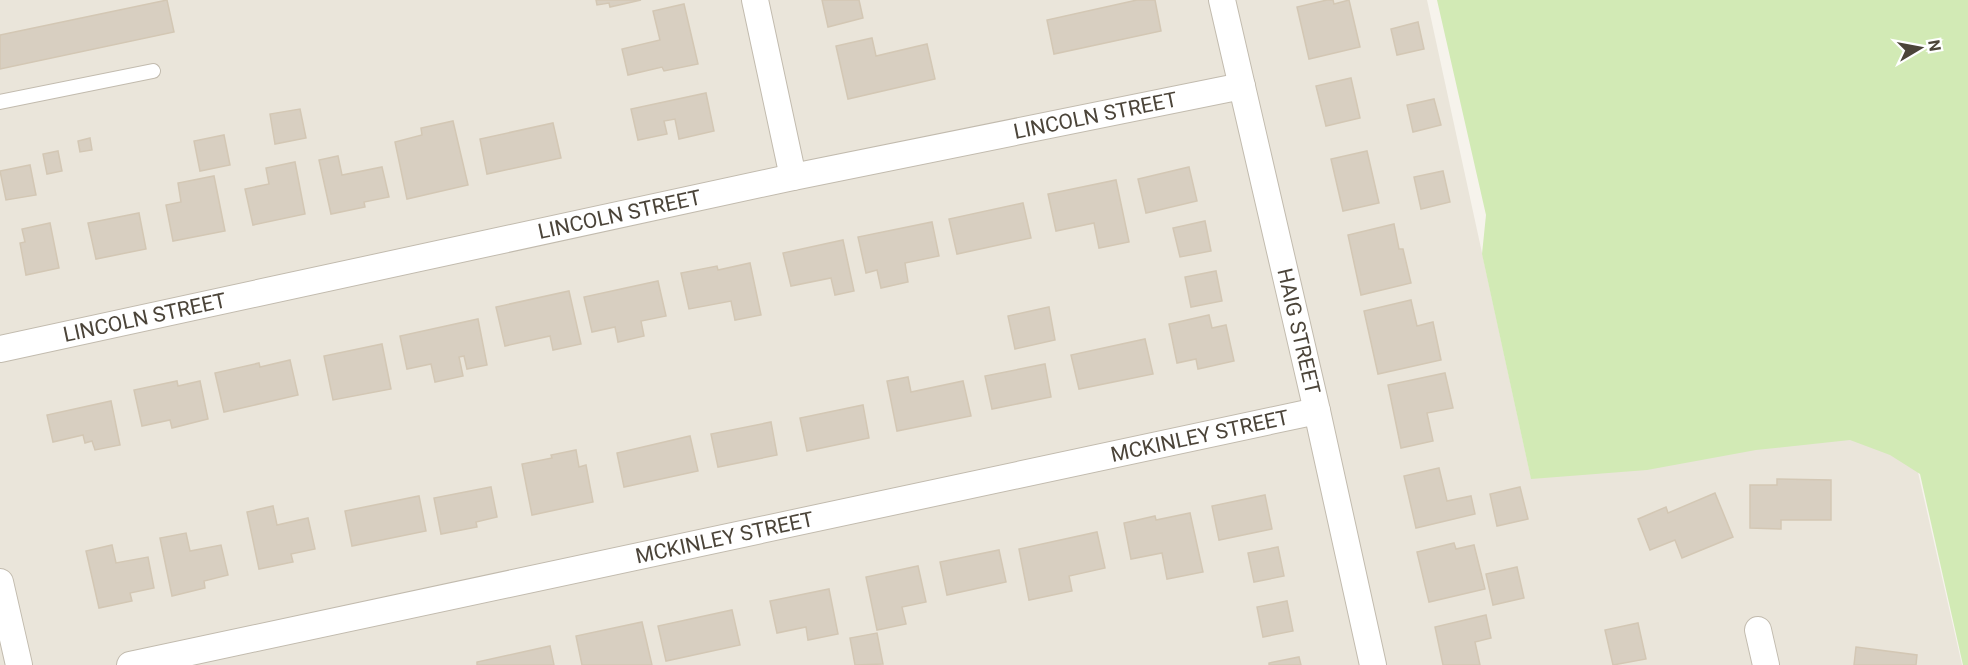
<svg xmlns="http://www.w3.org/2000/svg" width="1968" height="665" viewBox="0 0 1968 665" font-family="Roboto,sans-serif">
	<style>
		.residential { fill: #eae5da }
		.green { fill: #d2eab5 }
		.building { fill: #d8cfc1; stroke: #d3c7b4; stroke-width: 1.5 }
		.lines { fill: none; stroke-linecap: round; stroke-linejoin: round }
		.lane-casing { stroke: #c2bbae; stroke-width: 16 }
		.street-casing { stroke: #c2bbae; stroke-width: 28 }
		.lane { stroke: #fff; stroke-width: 14 }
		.street { stroke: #fff; stroke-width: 26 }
		.labels { text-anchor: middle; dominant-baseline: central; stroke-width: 6; stroke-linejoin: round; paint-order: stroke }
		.street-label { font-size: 21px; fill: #4b4439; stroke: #fff }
	</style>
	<rect width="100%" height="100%" fill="#f6f3ec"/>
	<polygon class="residential" points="0,0 1427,0 1531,478 1902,402 1962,665 0,665"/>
	<polygon class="green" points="1437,0 1968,0 1968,665 1963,665 1920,474 1890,455 1850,440 1756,450 1647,470 1531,479 1482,254 1486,215"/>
	<g class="building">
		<polygon points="167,0 174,32 0,69 0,35"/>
		<polygon points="596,0 641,0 610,7 609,3 597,5"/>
		<polygon points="822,0 859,0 863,18 828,27"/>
		<polygon points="1137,0 1155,0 1161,31 1054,54 1047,20"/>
		<polygon points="1327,0 1333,0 1334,4 1349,0 1360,47 1309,59 1297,7"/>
		<polygon points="684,4 698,64 664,71 662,67 628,75 622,49 660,40 653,11"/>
		<polygon points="1418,22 1424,49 1397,55 1391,29"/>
		<polygon points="872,38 876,56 927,44 935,79 848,99 836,46"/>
		<polygon points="1351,78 1360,118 1326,126 1316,86"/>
		<polygon points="706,93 714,131 679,139 675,119 664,121 667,134 638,140 631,109"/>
		<polygon points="1434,99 1441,125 1413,132 1407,105"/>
		<polygon points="300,109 306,138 275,144 270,114"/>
		<polygon points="453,121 468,185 407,199 395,142 422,135 421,128"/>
		<polygon points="553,123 561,158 487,174 480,139"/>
		<polygon points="224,135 230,165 200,171 194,141"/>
		<polygon points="90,138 92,150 80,152 78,141"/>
		<polygon points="58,151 62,171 47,174 43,154"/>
		<polygon points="1367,151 1379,203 1343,211 1331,159"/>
		<polygon points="338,156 342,175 382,167 389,197 364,202 365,207 331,214 319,160"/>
		<polygon points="295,162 305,214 253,225 245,189 269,184 266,168"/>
		<polygon points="30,165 36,195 6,200 0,171"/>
		<polygon points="1189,167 1197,201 1146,213 1138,179"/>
		<polygon points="1443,171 1450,202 1421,209 1414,177"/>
		<polygon points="214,176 225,231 173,241 166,205 181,202 178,183"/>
		<polygon points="1116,180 1129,242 1099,248 1094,223 1056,231 1048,194"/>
		<polygon points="1023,203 1031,238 957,254 949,219"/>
		<polygon points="139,213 146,249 96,259 88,223"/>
		<polygon points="1205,221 1211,251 1180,257 1173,228"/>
		<polygon points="932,222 939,256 905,263 908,282 881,288 877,270 866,273 858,237"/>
		<polygon points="50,223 59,268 26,275 20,243 25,242 22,229"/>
		<polygon points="1394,224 1399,249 1403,249 1411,283 1361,295 1348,235"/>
		<polygon points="843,240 854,291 835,295 831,278 791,286 783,253"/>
		<polygon points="750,263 761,315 735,320 731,301 689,309 681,273 717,266 718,270"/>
		<polygon points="1216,271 1222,301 1191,307 1185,277"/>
		<polygon points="658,281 666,316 641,321 644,336 618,342 615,327 592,332 584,297"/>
		<polygon points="569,291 581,344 553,350 550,336 505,346 496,307"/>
		<polygon points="1411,300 1417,326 1433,322 1441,360 1378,374 1364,311"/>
		<polygon points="1049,307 1055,340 1015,349 1008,316"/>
		<polygon points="1209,315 1212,328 1226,325 1234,361 1198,369 1196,359 1177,363 1169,324"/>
		<polygon points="478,319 487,365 467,369 464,356 459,357 463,376 435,382 431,364 407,369 400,336"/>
		<polygon points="1145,339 1153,374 1079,389 1071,355"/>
		<polygon points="382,344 391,389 333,400 324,356"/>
		<polygon points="290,360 298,395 224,412 215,373 259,363 260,367"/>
		<polygon points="1045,364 1051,397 992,409 985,376"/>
		<polygon points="1445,373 1453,408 1427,413 1433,441 1401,448 1388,385"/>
		<polygon points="908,377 911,392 963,381 971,416 897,431 887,381"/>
		<polygon points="177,381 178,386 200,381 208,419 172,428 170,420 142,426 134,390"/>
		<polygon points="111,401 120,445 95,450 92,441 85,443 83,435 53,442 47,415"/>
		<polygon points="863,405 869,438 807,451 800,418"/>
		<polygon points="771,422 777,455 718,467 711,434"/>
		<polygon points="690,436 698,471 624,487 617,453"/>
		<polygon points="576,450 579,467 586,465 593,502 532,515 522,464 552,458 551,455"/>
		<polygon points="1439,468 1447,501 1471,496 1475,514 1416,528 1404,476"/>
		<polygon points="1777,479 1831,480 1831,520 1781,520 1781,529 1750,528 1750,485 1777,485"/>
		<polygon points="491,487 497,517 476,522 477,527 441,534 434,498"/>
		<polygon points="1520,487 1528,519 1497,526 1490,494"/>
		<polygon points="1715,493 1733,537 1682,558 1675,540 1650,550 1638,519 1666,507 1668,513"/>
		<polygon points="1265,495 1272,529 1219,540 1212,506"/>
		<polygon points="419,496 426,531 352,546 345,511"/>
		<polygon points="273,506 277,525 308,518 315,549 291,554 293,562 259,569 247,512"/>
		<polygon points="1190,513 1203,572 1167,579 1162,553 1131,559 1124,523 1155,516 1156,520"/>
		<polygon points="1097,532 1105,568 1069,576 1072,591 1029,600 1019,549"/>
		<polygon points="186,533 190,551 221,545 228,575 204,581 205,588 172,596 160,538"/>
		<polygon points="1454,543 1456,549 1474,545 1485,589 1429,602 1417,552"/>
		<polygon points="112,545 116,563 148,557 154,588 130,593 132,601 99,608 86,551"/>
		<polygon points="1278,547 1284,576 1254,582 1248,553"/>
		<polygon points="999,550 1006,582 947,595 940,562"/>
		<polygon points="918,566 926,602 902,607 906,624 877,630 866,577"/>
		<polygon points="1517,567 1524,598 1493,605 1486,574"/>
		<polygon points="829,589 838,634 808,640 806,627 777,633 770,601"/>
		<polygon points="1287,601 1293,631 1263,637 1257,607"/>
		<polygon points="732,610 740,645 666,661 658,626"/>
		<polygon points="1486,615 1491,638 1475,642 1480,665 1443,665 1435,627"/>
		<polygon points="642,622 652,665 582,665 576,636"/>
		<polygon points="1638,623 1646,659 1613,665 1605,630"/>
		<polygon points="877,633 883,664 855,665 850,638"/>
		<polygon points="550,646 554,665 477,665 477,662"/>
		<polygon points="1856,647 1917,655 1916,665 1854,665"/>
		<polygon points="1299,657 1301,665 1269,665 1269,663"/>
	</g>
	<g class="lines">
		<defs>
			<polyline id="lane" points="0,102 153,71"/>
			<g id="street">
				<polyline points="755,0 793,177"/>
				<path id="s1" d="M1222,0L1317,411L1373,665"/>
				<path id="s2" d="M0,349L793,177L1242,86"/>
				<polyline points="0,582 19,665"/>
				<polyline points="1758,630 1766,665"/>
				<path id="s3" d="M130,665L1317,411"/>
			</g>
		</defs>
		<use href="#lane" class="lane-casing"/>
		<use href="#street" class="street-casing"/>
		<use href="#lane" class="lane"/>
		<use href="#street" class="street"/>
	</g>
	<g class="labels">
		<g class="street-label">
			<text stroke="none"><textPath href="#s2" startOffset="1120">LINCOLN STREET</textPath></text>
			<text stroke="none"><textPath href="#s2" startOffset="634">LINCOLN STREET</textPath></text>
			<text stroke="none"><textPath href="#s2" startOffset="148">LINCOLN STREET</textPath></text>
			<text stroke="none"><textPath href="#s1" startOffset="340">HAIG STREET</textPath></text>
			<text stroke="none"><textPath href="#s3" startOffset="1094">MCKINLEY STREET</textPath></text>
			<text stroke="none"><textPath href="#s3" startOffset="608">MCKINLEY STREET</textPath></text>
		</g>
	</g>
	<g transform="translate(1920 48) rotate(80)" stroke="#ffffff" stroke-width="4.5" paint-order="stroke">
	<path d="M0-4.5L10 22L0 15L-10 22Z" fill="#4b4439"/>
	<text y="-9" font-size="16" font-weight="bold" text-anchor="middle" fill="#4b4439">N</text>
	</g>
</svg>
